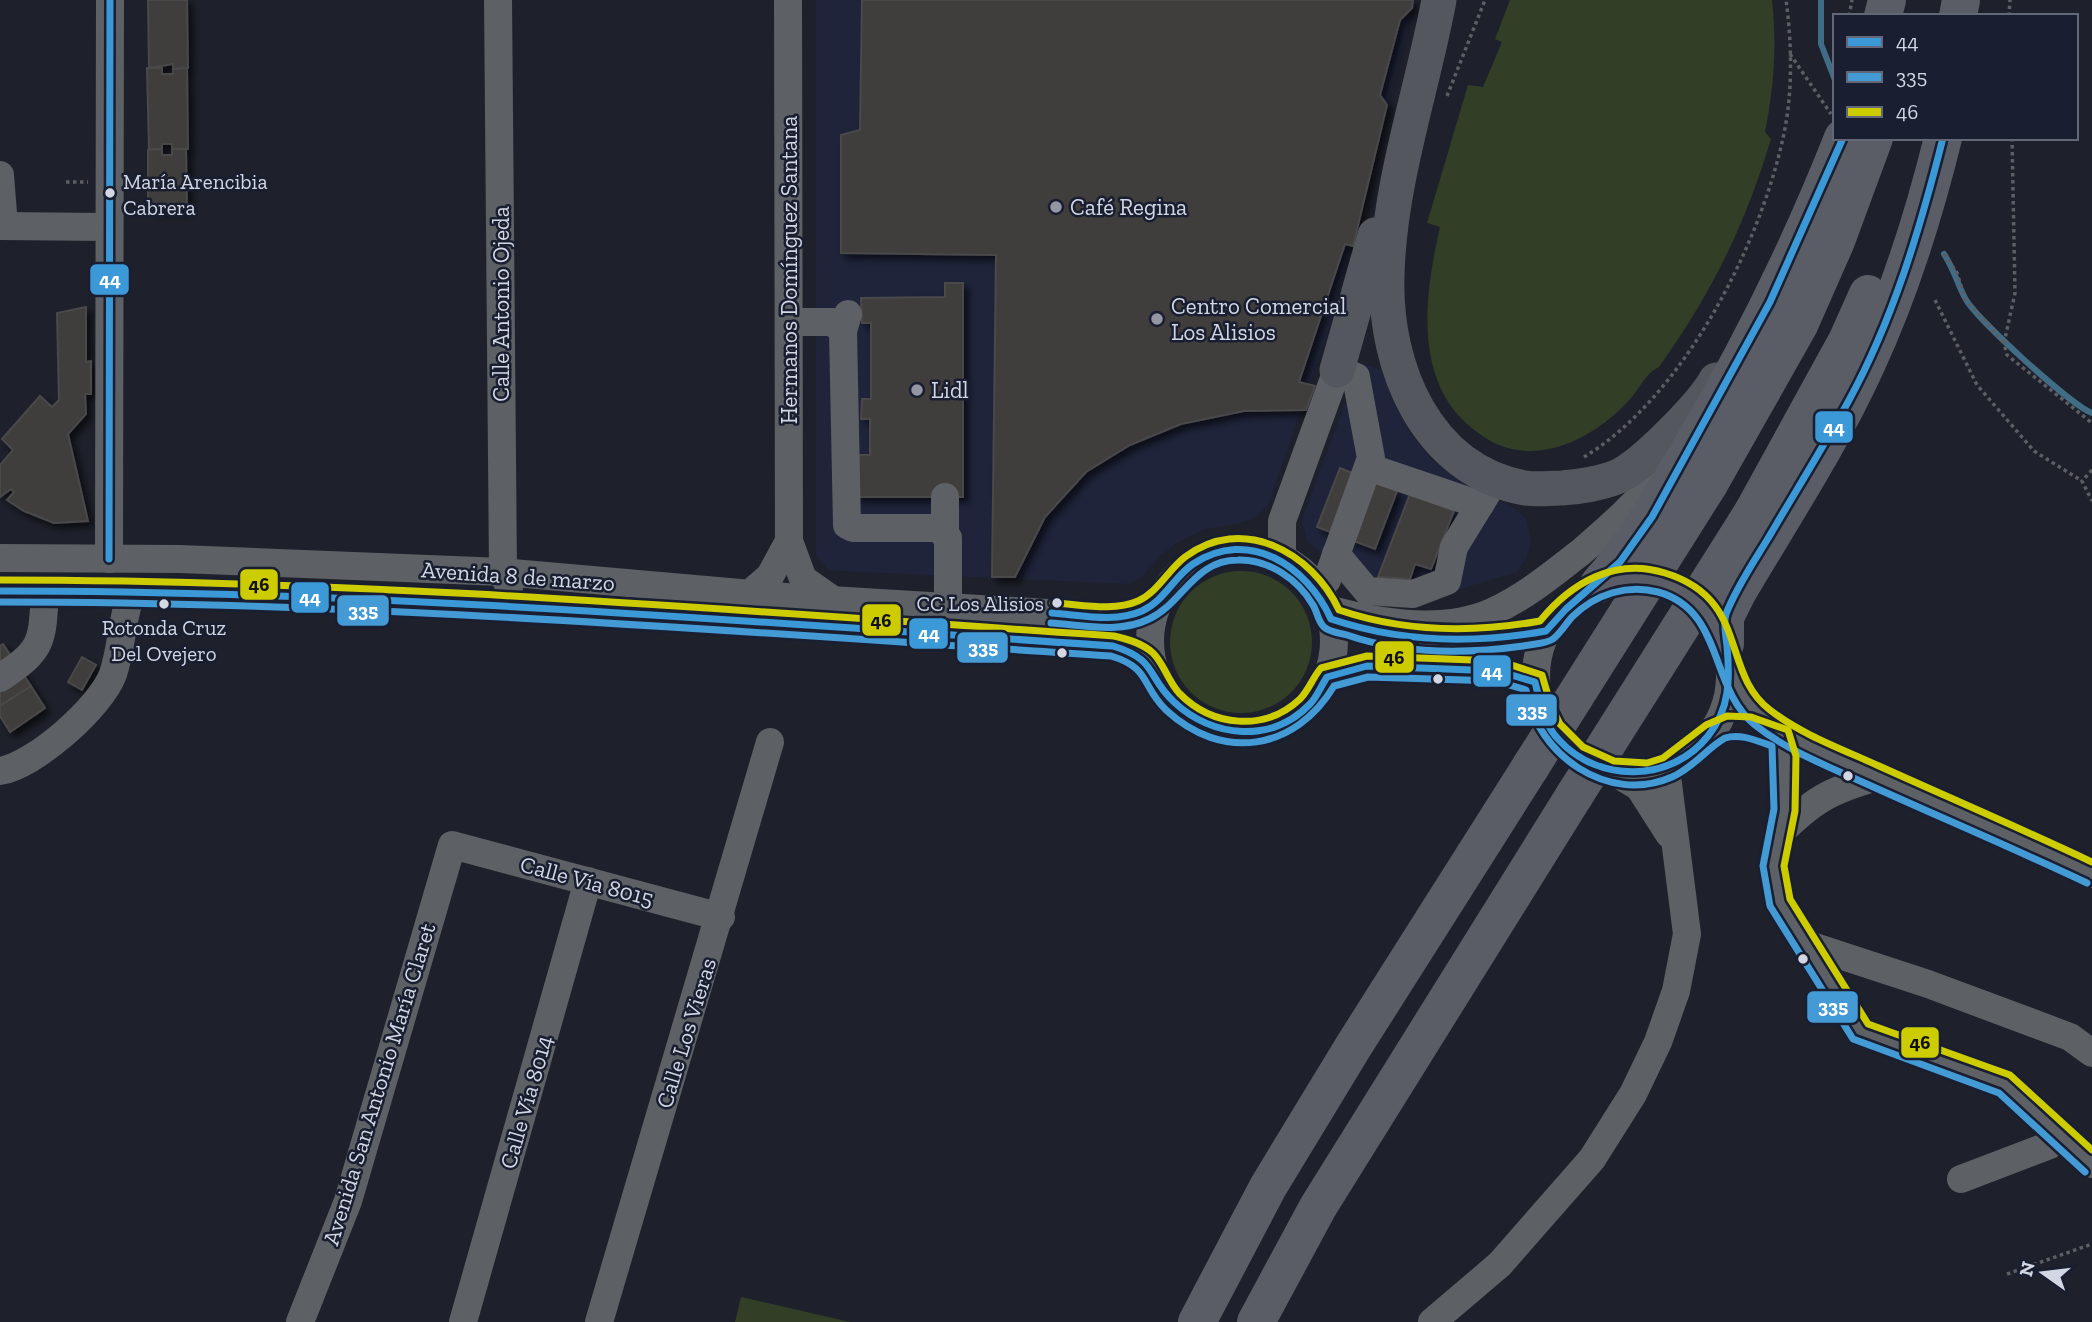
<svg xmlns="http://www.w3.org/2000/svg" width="2092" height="1322" viewBox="0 0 2092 1322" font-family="'Zilla Slab',serif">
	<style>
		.built { fill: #1f243b }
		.green { fill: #323f26 }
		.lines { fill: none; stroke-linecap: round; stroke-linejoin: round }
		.stream { stroke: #406d85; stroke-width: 6 }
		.building { fill: #3f3d3e; stroke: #49484a; stroke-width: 2; filter: url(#shadow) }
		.path { stroke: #5c5e63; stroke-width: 3.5; stroke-dasharray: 3.5 3.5; stroke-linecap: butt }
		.minor { stroke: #5d6064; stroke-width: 28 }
		.major { stroke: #54585e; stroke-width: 35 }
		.highway { stroke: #5a5d66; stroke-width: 38 }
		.highway-bridge { stroke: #5a5d66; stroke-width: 38 }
		.bus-1-casing { stroke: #191e30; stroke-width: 12 }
		.bus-2-casing { stroke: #191e30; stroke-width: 12 }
		.bus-3-casing { stroke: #191e30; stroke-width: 12 }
		.bus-1 { stroke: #3c99d7; stroke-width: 7 }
		.bus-2 { stroke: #449ad5; stroke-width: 7 }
		.bus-3 { stroke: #cc0; stroke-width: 7 }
		.bus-dot { fill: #d3d7e4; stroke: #191e30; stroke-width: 2.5 }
		.poi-dot { fill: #9497a3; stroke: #191e30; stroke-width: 2.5 }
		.labels { text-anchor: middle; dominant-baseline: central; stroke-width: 5; stroke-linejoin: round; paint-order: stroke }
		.bus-label { font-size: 21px; fill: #d3d7e4; stroke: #191e30; text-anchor: start }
		.poi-label { font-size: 23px; fill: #d3d7e4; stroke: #191e30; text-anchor: start }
		.street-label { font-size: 23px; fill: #d3d7e4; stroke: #191e30 }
		.line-badge { stroke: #191e30; stroke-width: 2.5 }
		.badge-label { font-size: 19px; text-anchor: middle; font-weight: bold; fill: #fff }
		.pale-badge-label { font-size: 19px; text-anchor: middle; font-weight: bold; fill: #111 }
	</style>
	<defs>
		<filter id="shadow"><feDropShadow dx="5" dy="5" stdDeviation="3.5" flood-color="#0009"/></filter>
	</defs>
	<rect width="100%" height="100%" fill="#1e212b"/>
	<g class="built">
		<polygon points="816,0 1411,0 1407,32 1326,338 1268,505 1256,517 1241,523 1205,529 1178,542 1159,557 1143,576 1129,584 839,571 828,569 816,556"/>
		<polygon points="1360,363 1382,370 1393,401 1411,434 1432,460 1466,485 1514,508 1526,518 1531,542 1526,559 1517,572 1425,600 1370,601 1351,595 1317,549 1307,541 1302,520"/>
	</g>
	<g class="green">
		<path d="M1510,0H1772C1777,45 1774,87 1765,132L1771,139C1744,228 1712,292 1659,367C1645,374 1641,386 1631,398C1615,416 1597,430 1576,440C1548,453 1516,456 1489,440C1411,395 1423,302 1440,227L1427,223L1468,85L1483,87L1502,42L1495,39Z"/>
		<circle cx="1241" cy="642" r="71"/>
		<polygon points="741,1297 850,1322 735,1322"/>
	</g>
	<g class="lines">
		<g class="stream">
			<polyline points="1821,0 1821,44 1835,80"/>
			<path d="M1944,254C1954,269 1957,283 1965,298C1975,318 2072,406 2092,413"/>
		</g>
	</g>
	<g class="building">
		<polygon points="148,0 187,0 188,68 173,69 173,64 149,68"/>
		<polygon points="862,0 1413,0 1412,8 1400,20 1380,95 1387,105 1353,246 1345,244 1299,382 1315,386 1306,410 1244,411 1181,424 1130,445 1086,472 1045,517 1015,577 992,577 996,255 841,253 841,135 860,130"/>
		<polygon points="147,68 162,68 162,74 173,74 173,69 187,68 188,149 172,149 172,144 162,144 162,149 149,149"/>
		<polygon points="162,149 162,155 172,155 172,149 186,149 187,209 152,209 148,206 148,150"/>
		<polygon points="945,283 963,283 963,497 855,497 855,455 870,455 870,419 861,419 862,399 871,399 871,323 862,323 861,298 945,297"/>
		<polygon points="86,307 86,362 91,361 91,394 85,394 86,414 68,434 88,521 54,523 24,511 7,500 14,492 11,489 0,497 0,465 13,450 2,439 40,396 52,407 59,400 57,313"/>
		<polygon points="1340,468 1397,491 1375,549 1317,527"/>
		<polygon points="1410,494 1454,511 1431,569 1415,564 1410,579 1378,577"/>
		<polygon points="3,644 31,686 0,706 0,646"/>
		<polygon points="82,657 96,665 82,690 68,682"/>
		<polygon points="31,686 45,708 10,732 0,716 0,706"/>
	</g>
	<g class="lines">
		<g class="path">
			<polyline points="1849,16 1852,0"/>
			<polyline points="2009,16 2010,0"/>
			<polyline points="1790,54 1831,114"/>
			<polyline points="1447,96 1485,0"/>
			<polyline points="2012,138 2015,293 2004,343 2007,355 2092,423"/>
			<polyline points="66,182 88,182"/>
			<polyline points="1944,254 1957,273 1965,299 2004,343"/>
			<polyline points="1935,300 1977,385 2034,451 2082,481"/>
			<path d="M1584,457C1682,398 1759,248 1783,138C1793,94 1792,44 1786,0"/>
			<polyline points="2092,470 2082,481 2092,501"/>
			<polyline points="2007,1274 2092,1244"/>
		</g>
		<g class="minor">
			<polyline points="498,0 503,572 509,587"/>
			<polyline points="788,0 789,541 803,579 833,600"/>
			<polyline points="0,175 4,226"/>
			<polyline points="0,226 108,227"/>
			<polyline points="848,314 843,331 847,525 853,528 938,528 948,538 948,607"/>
			<polyline points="790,322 833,322 843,331"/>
			<polyline points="1368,467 1480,505"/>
			<polyline points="945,534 945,497"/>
			<circle cx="1242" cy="641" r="92"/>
			<polyline points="1336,554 1367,591 1413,594 1447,581 1454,547 1495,480"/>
			<polyline points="0,558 180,559 503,572 797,598 1097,616 1132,614 1158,603"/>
			<polyline points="1282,558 1282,521 1337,370 1356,377 1371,458 1327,580 1318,589"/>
			<polyline points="109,559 110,0"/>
			<circle cx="1633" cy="676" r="97"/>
			<polyline points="0,591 180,591 517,606 1113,646 1136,652 1154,670"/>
			<polyline points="748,595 770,576 789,541"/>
			<path d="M1328,609C1378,623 1442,634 1492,612C1525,597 1553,574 1581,552C1610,527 1642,499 1664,468"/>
			<polyline points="1431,637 1509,639 1546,631"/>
			<polyline points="1730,668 1752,709 1803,743 2092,874"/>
			<polyline points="1327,677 1367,666 1498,671 1535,682"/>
			<path d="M0,678C44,649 42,642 45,591"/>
			<polyline points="1781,738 1785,756 1785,810 1773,866 1780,903 1861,1033 2005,1084 2092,1164"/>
			<path d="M0,771C34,766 101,707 113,674C122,647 122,617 132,590"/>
			<polyline points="1614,772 1639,787 1669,834"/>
			<path d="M1780,833C1813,800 1831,790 1877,777"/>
			<polyline points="1806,944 1928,984 2070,1037 2092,1053"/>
			<polyline points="1961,1179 2050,1145 2061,1135"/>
			<polyline points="300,1322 348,1201 452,845 721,917"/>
			<polyline points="463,1322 588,881"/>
			<polyline points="599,1322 770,742"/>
			<polyline points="1432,1322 1500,1264 1592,1159 1633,1094 1658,1042 1676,991 1687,934 1666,768"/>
		</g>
		<g class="major">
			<path d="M1439,0C1422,91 1389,183 1387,276C1384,367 1426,470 1525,488C1536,490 1550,488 1562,488C1579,487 1603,483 1619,476C1644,464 1702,405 1716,380"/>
			<polyline points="1337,370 1375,235"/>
		</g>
		<g class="highway">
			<polyline points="1883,16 1887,0"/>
			<polyline points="1958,16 1961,0"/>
			<polyline points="1709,484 1799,325 1836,241 1874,138"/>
			<polyline points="1753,512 1847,341 1868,294"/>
			<path d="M1599,584C1637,542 1659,501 1688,453C1748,352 1800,247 1843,138"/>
			<path d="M1725,644V617L1737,593C1781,518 1830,444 1866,365C1899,294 1924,215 1943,138"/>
			<polyline points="1197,1322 1268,1187 1353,1047 1531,766"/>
			<polyline points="1256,1322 1318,1207 1574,796"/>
		</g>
		<g class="highway-bridge">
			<polyline points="1531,766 1709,484"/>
			<polyline points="1574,796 1753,512"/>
		</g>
		<defs>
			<g id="bus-1">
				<polyline points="109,559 110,0"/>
				<path d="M0,591C372,591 742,621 1113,646C1158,660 1146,676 1174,702C1212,738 1272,744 1310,704C1317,697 1321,686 1327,677L1367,666L1498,671L1535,682C1540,702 1544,725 1559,740C1598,783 1671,783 1708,736C1730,709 1730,679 1727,646C1726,636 1723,623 1726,614C1736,588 1753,563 1767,540C1794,494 1822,449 1848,402C1893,320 1920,229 1943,138"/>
				<path d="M1052,613C1081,615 1115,623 1142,611C1164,601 1174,577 1193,564C1249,527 1307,566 1331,619C1402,643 1473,644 1546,631L1566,609L1620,562L1652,517L1770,302L1843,138"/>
			</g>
			<g id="bus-2">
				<path d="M0,602C371,602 741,632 1111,656C1151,668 1141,686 1166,710C1222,762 1295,751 1334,686L1368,677L1496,681L1526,690C1537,755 1608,805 1672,777C1693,768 1706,749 1725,738C1741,733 1757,741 1772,746L1774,809L1763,866L1770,906L1853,1039L1999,1093L2085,1172"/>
				<path d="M1051,623C1083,625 1119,634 1149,619C1183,603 1194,560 1238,560C1268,559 1298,579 1313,605C1317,611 1318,622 1324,627C1329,632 1340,633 1347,635C1402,654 1466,654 1523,646C1532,644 1546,644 1553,639C1561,633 1566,623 1573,616C1596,594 1627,584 1658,592C1724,610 1709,688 1755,725C1789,752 1830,767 1869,785C1942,818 2015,849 2087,883"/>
			</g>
			<g id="bus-3">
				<path d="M0,580C372,580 743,611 1114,636C1127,639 1142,643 1153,653C1164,664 1168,681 1179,693C1212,727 1265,732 1300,699C1309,690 1313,677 1321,668L1367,656L1499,661L1542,675L1551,706L1560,724L1583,747L1614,761L1647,763L1663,758L1706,725L1727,716L1751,717L1788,730L1796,756L1795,811L1784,866L1790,899L1868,1024L2010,1075L2092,1150"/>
				<path d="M1053,603C1079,604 1113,612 1138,601C1158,592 1168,570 1185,557C1242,514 1312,552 1339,610C1404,632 1473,633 1540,621C1571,583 1615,557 1665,573C1750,599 1720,672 1770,710C1802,735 1842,749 1879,766C1950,798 2022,829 2092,862"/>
			</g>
		</defs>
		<use href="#bus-1" class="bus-1-casing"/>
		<use href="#bus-2" class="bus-2-casing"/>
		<use href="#bus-3" class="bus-3-casing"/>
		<use href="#bus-1" class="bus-1"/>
		<use href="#bus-2" class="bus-2"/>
		<use href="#bus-3" class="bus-3"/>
	</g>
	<g class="bus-dot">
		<circle cx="110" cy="193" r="6"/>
		<circle cx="1057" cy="603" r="6"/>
		<circle cx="164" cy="604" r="6"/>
		<circle cx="1062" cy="653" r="6"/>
		<circle cx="1438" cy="679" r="6"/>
		<circle cx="1848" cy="776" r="6"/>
		<circle cx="1803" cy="959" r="6"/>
	</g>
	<g class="poi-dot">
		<circle cx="1056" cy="207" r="7"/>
		<circle cx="1157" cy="319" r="7"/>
		<circle cx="917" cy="390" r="7"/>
	</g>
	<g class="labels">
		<g class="bus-label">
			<text x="123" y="181">María Arencibia<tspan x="123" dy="26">Cabrera</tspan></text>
			<text x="1044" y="603" text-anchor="end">CC Los Alisios</text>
			<text x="164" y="627" text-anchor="middle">Rotonda Cruz<tspan x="164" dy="26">Del Ovejero</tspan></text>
		</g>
		<g class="poi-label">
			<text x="1070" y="207">Café Regina</text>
			<text x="1171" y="306">Centro Comercial<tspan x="1171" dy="26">Los Alisios</tspan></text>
			<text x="931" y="390">Lidl</text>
		</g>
		<g class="street-label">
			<text transform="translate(789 270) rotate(-90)">Hermanos Domínguez Santana</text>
			<text transform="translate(501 304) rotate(-90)">Calle Antonio Ojeda</text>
			<text transform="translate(518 576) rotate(4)">Avenida 8 de marzo</text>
			<text transform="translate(587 881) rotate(15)">Calle Vía 8015</text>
			<text transform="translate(686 1033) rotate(-73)">Calle Los Vieras</text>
			<text transform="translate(379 1084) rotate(-73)">Avenida San Antonio María Claret</text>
			<text transform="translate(526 1102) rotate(-74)">Calle Vía 8014</text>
		</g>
	</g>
	<g class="line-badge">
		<rect x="89" y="263" width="41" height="33" rx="7" fill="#3c99d7"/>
		<rect x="1814" y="410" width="40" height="34" rx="7" fill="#3c99d7"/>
		<rect x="239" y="568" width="40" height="33" rx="7" fill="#cc0"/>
		<rect x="290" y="581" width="40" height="33" rx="7" fill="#3c99d7"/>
		<rect x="336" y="594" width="54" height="33" rx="7" fill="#449ad5"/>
		<rect x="861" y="603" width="41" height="34" rx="7" fill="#cc0"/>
		<rect x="908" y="617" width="41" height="33" rx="7" fill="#3c99d7"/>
		<rect x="956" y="631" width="53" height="33" rx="7" fill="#449ad5"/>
		<rect x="1374" y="640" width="41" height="34" rx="7" fill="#cc0"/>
		<rect x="1472" y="654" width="40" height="34" rx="7" fill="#3c99d7"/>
		<rect x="1505" y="693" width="53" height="34" rx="7" fill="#449ad5"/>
		<rect x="1806" y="990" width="53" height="34" rx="7" fill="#449ad5"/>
		<rect x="1900" y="1026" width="40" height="33" rx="7" fill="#cc0"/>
	</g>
	<g class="badge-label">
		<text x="110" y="286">44</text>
		<text x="1834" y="434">44</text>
		<text x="310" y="604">44</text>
		<text x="363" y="617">335</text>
		<text x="929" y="640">44</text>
		<text x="983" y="654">335</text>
		<text x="1492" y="678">44</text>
		<text x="1532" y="717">335</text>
		<text x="1833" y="1013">335</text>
	</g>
	<g class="pale-badge-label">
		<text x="259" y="591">46</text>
		<text x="881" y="627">46</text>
		<text x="1394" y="664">46</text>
		<text x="1920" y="1049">46</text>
	</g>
	<rect x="1833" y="14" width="245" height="126" fill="#191e30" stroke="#636878" stroke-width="2"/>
	<rect x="1847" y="37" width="35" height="10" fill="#3c99d7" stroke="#636878" stroke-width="2"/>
	<text x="1896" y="49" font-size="21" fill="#d3d7e4">44</text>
	<rect x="1847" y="72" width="35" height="10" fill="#449ad5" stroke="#636878" stroke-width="2"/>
	<text x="1896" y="84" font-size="21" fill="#d3d7e4">335</text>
	<rect x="1847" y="107" width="35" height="10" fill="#cccc00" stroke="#636878" stroke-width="2"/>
	<text x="1896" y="119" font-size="21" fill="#d3d7e4">46</text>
	<g transform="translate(2043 1273) rotate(284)" stroke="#191e30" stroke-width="5" paint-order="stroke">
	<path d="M0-5L12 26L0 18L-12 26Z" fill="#d3d7e4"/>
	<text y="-10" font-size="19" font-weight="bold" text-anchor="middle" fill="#d3d7e4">N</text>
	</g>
</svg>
